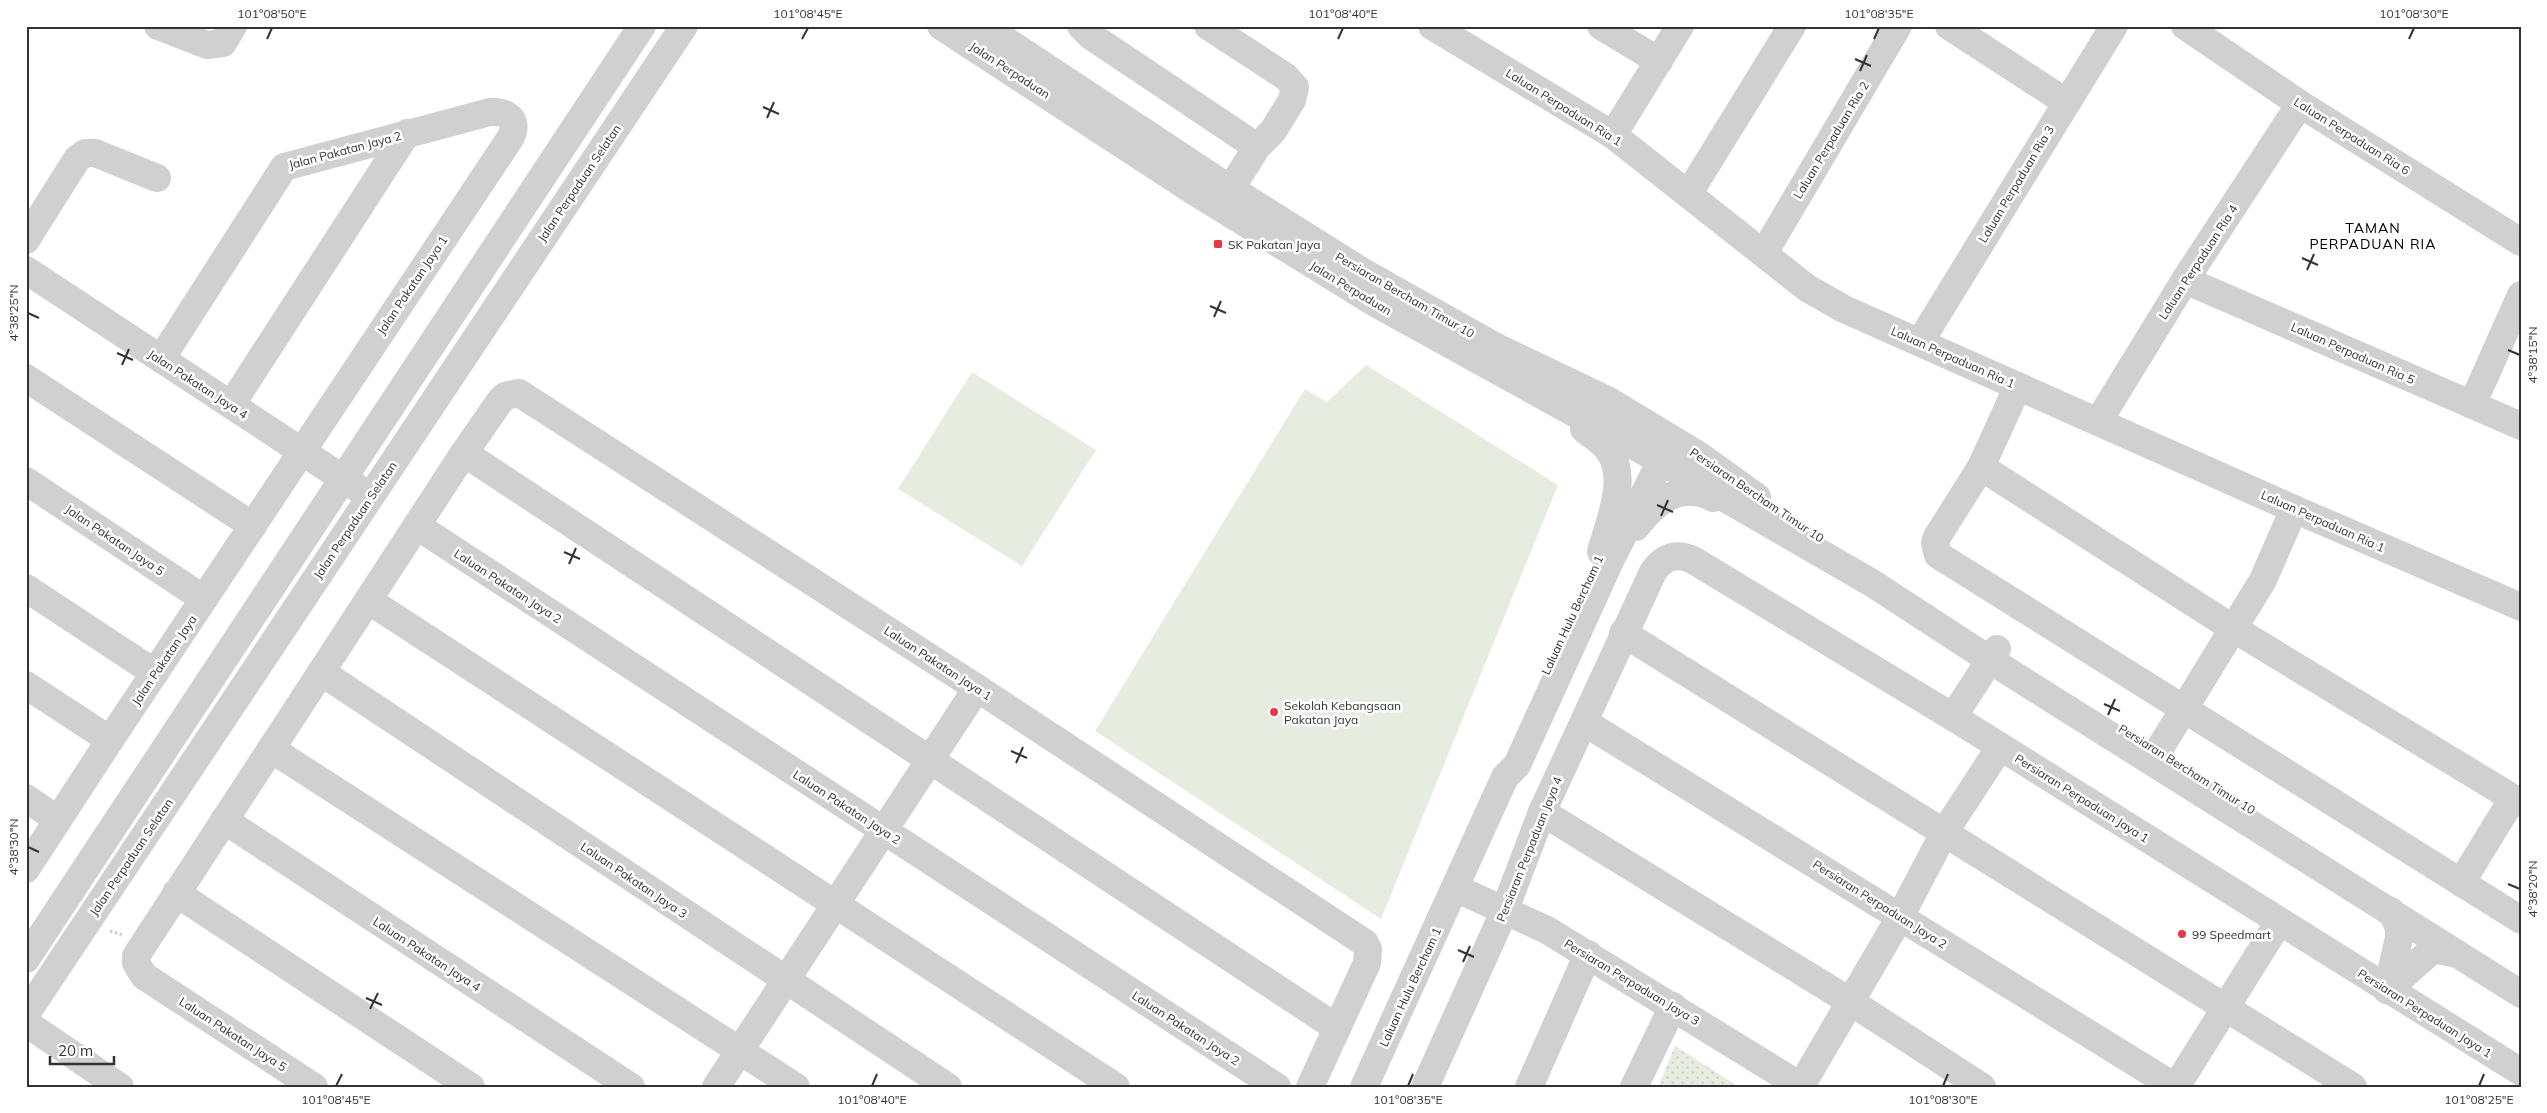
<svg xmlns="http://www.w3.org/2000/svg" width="2547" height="1113" viewBox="0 0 2547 1113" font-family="Mulish,sans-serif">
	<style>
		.grass { fill: url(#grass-dots) }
		.garden { fill: #e6ecdf }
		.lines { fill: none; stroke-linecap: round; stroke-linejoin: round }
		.path { stroke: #cdcdcd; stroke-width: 3; stroke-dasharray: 2.5 2.5; stroke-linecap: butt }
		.minor { stroke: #d0d0d0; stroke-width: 28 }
		.ticks { fill: none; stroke: #333; stroke-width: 2 }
		.poi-dot { fill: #e63946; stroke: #fff; stroke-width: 2 }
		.labels { text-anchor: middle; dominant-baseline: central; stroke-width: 5; stroke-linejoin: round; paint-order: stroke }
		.street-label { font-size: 12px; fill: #333; stroke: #fff }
		.poi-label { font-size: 12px; fill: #333; stroke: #fff; text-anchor: start }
		.neighbourhood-label { font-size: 14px; letter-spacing: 1px; fill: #000; stroke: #fff }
		.neatline { fill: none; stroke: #333; stroke-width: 2 }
		.ticks-label { font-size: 12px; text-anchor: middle; fill: #333 }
	</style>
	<defs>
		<pattern id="grass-dots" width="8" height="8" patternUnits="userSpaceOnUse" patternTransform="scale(1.25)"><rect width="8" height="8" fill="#e6ecdf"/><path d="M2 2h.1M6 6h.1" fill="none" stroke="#c6cbc0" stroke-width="1.8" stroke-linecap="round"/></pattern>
	</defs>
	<rect width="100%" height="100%" fill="#fff"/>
	<polygon class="grass" points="1675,1046 1739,1087 1658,1087"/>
	<g class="garden">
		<polygon points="1366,365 1558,485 1381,919 1095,731 1305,389 1327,402"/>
		<polygon points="972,372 1096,450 1022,566 898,489"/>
	</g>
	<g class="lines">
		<polyline class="path" points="110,931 123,935"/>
		<g class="minor">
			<polyline points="158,26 207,45 223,43 233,26"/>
			<polyline points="941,26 1189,188 1377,304 1645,452 1872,583 1990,660 2521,994"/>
			<polyline points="984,26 1215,179 1363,272 1496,347 1609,401 1700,456 1757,497"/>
			<polyline points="1081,26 1091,36 1257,147"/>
			<polyline points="1208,26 1286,77 1295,87 1292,100 1273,131 1257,147 1221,204"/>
			<polyline points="1432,26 1613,135 1807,288 1844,309 2294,509 2521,607"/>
			<polyline points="1601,26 1659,61"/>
			<polyline points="1949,26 2066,102"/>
			<polyline points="2185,26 2300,104 2521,242"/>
			<polyline points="1613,135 1680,26"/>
			<polyline points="1689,193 1792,26"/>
			<polyline points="26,240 77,159 85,153 95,153 157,178"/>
			<polyline points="1764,253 1898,26"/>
			<polyline points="26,270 359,489"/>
			<polyline points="2185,280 2521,426"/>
			<polyline points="1920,342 2114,26"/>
			<polyline points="26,378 253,526"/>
			<polyline points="2018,386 1981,467 1937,537 1935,543 1938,555 2521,920"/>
			<polyline points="231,405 407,133"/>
			<polyline points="2472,405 2521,295"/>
			<polyline points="2098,422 2185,280 2300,104"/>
			<path d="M1584,429C1591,435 1600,440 1606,447C1631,475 1609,521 1601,552"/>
			<polyline points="464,453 1337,1028"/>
			<polyline points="1981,467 2234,629 2521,803"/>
			<polyline points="26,481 204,599"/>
			<polyline points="417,526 1277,1087"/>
			<path d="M1636,527C1656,501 1680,481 1713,498"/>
			<polyline points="26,588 155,673"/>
			<polyline points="368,600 1116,1087"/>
			<polyline points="1623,633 2353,1087"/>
			<polyline points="321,672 948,1087"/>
			<polyline points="26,685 110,740"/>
			<polyline points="1953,717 1997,649"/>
			<polyline points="1584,722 2175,1087"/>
			<polyline points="271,749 796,1087"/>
			<polyline points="2152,761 2263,580 2294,509"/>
			<polyline points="26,798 58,820"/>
			<polyline points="1542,812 1851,1002 1982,1087"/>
			<polyline points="224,820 631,1087"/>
			<path d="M26,869L110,740L511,137C519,119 507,111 490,112L284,167L161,359"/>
			<polyline points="2461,883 2513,798"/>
			<polyline points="1455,888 1547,930 1802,1087"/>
			<polyline points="176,893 471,1087"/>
			<polyline points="26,959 642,26"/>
			<polyline points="2387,990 2431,951 2439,950 2457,954"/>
			<polyline points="2387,990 2399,938 2399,927 2391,911"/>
			<polyline points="26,1014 684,26"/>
			<polyline points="26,1023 120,1087"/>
			<polyline points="1801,1086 1900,917 1944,833 2000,747"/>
			<polyline points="314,1087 144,976 136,963 136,956 464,453 500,401 505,396 519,393 977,688 1365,943 1368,949 1367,963 1310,1087"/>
			<polyline points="716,1087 977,688"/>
			<polyline points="1364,1087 1505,777 1517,765 1611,559 1661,461"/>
			<path d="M1425,1087L1504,912L1542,812L1653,572C1663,557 1676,552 1693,560L1953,717L2521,1072"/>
			<polyline points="1529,1087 1588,954"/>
			<polyline points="1634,1087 1673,1006"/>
			<polyline points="2176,1087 2279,922"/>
		</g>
	</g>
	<path class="ticks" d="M267,39L272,28M802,39L808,28M1338,39L1343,28M1874,39L1879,28M2409,39L2414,28M1855,59L1871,66M1860,71L1867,55M763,107L779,114M767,118L774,102M2302,258L2318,265M2307,270L2314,254M1210,306L1226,313M28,313L39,318M1214,317L1221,301M2508,350L2520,355M117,353L133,360M122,365L129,349M1657,505L1673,512M1661,516L1668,500M564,552L580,559M569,564L576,548M2104,704L2120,711M2108,715L2115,699M1011,751L1027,758M1016,763L1023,747M28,847L39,852M2508,884L2520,889M1458,950L1474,957M1463,962L1470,946M366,998L382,1005M370,1009L378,993M336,1086L342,1074M872,1086L877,1074M1408,1086L1413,1074M1943,1086L1948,1074M2479,1086L2484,1074"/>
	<g class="poi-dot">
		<rect x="1213" y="239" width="10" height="10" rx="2.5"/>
		<circle cx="1274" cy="712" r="5"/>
		<circle cx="2182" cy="934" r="5"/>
	</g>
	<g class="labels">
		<g class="street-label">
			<text transform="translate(1010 70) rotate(33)">Jalan Perpaduan</text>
			<text transform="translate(1564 107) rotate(32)">Laluan Perpaduan Ria 1</text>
			<text transform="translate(2352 136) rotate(32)">Laluan Perpaduan Ria 6</text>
			<text transform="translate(1831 140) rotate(-59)">Laluan Perpaduan Ria 2</text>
			<text transform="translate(345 150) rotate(-15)">Jalan Pakatan Jaya 2</text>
			<text transform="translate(579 183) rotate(-56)">Jalan Perpaduan Selatan</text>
			<text transform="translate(2016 184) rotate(-59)">Laluan Perpaduan Ria 3</text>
			<text transform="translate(2198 262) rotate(-57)">Laluan Perpaduan Ria 4</text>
			<text transform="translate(412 285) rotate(-56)">Jalan Pakatan Jaya 1</text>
			<text transform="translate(1351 288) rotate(31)">Jalan Perpaduan</text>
			<text transform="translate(1405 295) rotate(30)">Persiaran Bercham Timur 10</text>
			<text transform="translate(2353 353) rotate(24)">Laluan Perpaduan Ria 5</text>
			<text transform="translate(1953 357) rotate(24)">Laluan Perpaduan Ria 1</text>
			<text transform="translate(198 384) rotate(33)">Jalan Pakatan Jaya 4</text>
			<text transform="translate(1757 495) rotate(34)">Persiaran Bercham Timur 10</text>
			<text transform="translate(355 520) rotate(-56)">Jalan Perpaduan Selatan</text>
			<text transform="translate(2323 521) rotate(24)">Laluan Perpaduan Ria 1</text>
			<text transform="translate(115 540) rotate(34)">Jalan Pakatan Jaya 5</text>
			<text transform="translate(508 586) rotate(33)">Laluan Pakatan Jaya 2</text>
			<text transform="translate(1572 615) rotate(-65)">Laluan Hulu Bercham 1</text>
			<text transform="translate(164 660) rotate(-56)">Jalan Pakatan Jaya</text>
			<text transform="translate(938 663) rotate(33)">Laluan Pakatan Jaya 1</text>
			<text transform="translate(2187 769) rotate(32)">Persiaran Bercham Timur 10</text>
			<text transform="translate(2082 798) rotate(32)">Persiaran Perpaduan Jaya 1</text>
			<text transform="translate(847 807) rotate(33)">Laluan Pakatan Jaya 2</text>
			<text transform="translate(1529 849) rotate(-68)">Persiaran Perpaduan Jaya 4</text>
			<text transform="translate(131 857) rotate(-56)">Jalan Perpaduan Selatan</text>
			<text transform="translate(634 880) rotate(34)">Laluan Pakatan Jaya 3</text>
			<text transform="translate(1880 904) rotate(32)">Persiaran Perpaduan Jaya 2</text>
			<text transform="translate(427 954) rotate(33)">Laluan Pakatan Jaya 4</text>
			<text transform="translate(1632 982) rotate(31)">Persiaran Perpaduan Jaya 3</text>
			<text transform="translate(1410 987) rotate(-65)">Laluan Hulu Bercham 1</text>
			<text transform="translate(2425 1013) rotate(32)">Persiaran Perpaduan Jaya 1</text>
			<text transform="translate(1186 1028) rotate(33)">Laluan Pakatan Jaya 2</text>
			<text transform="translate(233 1034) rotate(33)">Laluan Pakatan Jaya 5</text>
		</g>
		<g class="poi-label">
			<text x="1228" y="244">SK Pakatan Jaya</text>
			<text x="1284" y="705">Sekolah Kebangsaan<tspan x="1284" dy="14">Pakatan Jaya</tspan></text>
			<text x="2192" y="934">99 Speedmart</text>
		</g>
		<g class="neighbourhood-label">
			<text x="2373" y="228">TAMAN<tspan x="2373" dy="16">PERPADUAN RIA</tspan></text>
		</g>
	</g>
	<rect width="2547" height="1113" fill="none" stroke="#ffffff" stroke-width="55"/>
	<path d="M50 1056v8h64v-8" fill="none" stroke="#333333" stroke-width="2.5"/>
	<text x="58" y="1056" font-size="15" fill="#333333" stroke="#ffffff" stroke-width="4" paint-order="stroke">20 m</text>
	<rect x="28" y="28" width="2492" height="1058" class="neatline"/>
	<g class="ticks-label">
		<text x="272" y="18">101°08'50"E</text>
		<text x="808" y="18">101°08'45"E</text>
		<text x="1343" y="18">101°08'40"E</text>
		<text x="1879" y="18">101°08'35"E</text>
		<text x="2414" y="18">101°08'30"E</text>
		<text transform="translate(14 313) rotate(-90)" y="4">4°38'25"N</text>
		<text transform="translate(2533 355) rotate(-90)" y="4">4°38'15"N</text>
		<text transform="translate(14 847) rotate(-90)" y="4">4°38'30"N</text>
		<text transform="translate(2533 889) rotate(-90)" y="4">4°38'20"N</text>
		<text x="336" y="1104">101°08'45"E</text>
		<text x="872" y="1104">101°08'40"E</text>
		<text x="1408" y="1104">101°08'35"E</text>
		<text x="1943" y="1104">101°08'30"E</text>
		<text x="2479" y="1104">101°08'25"E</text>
	</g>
</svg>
